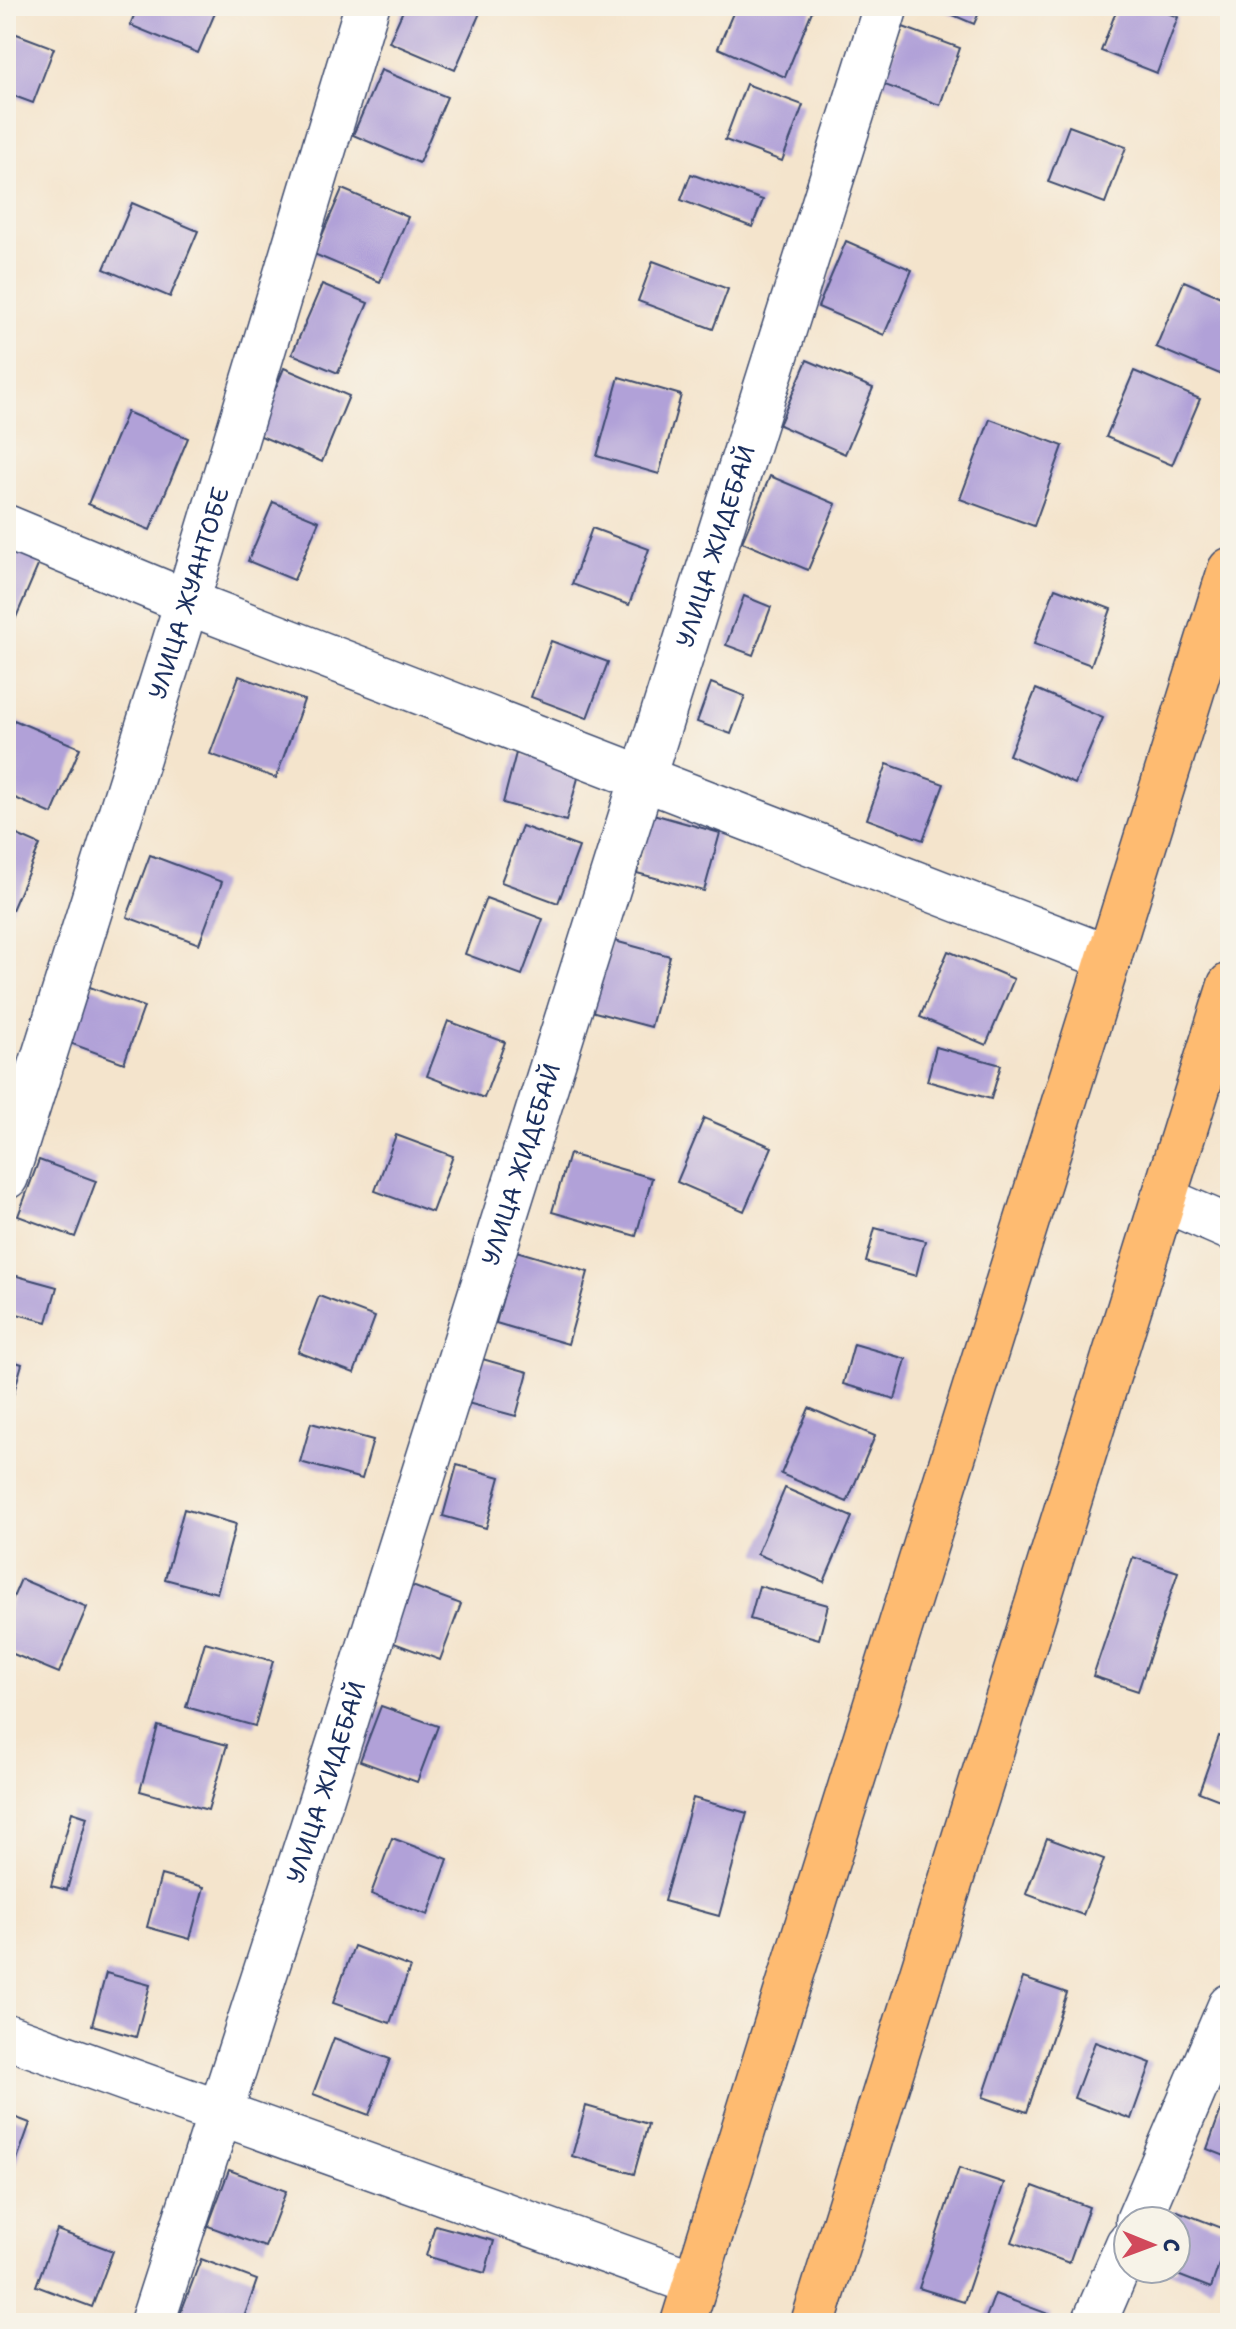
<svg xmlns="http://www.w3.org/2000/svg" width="1236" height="2329" viewBox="0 0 1236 2329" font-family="'Shantell Sans',sans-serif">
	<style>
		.building { fill: #b1a1d8 }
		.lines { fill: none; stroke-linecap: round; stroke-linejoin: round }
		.minor-casing { stroke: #3c4a6e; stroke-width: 47 }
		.major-casing { stroke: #3c4a6e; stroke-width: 47 }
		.minor { stroke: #fff; stroke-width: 44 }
		.major { stroke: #febb71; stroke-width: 44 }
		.labels { text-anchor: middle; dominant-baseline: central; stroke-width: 6; stroke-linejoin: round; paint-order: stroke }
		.street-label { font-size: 24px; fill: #1b2f5e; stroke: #f7f3e8 }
	</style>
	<rect width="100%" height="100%" fill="#f7f3e8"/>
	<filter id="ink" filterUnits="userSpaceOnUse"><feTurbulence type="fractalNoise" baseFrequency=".0125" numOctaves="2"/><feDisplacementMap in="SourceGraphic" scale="16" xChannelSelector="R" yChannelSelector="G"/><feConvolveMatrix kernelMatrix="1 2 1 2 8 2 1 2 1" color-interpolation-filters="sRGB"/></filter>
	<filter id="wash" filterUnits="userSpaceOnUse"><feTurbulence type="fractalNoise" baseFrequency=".006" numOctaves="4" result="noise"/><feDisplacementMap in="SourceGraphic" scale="32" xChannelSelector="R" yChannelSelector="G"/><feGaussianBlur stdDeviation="1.8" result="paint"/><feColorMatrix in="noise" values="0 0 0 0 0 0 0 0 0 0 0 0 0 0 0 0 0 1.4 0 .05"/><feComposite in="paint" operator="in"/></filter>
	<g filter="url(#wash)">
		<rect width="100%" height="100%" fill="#f4e4cc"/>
		<g id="blocks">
			<g class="building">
				<polygon points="138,6 218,6 198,53 130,25"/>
				<polygon points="405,6 483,6 455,70 389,42"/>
				<polygon points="736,6 801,6 812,11 785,77 718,48"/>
				<polygon points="932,6 982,6 974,24"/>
				<polygon points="1118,6 1149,6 1178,17 1157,73 1101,51"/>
				<polygon points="903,27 960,48 940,105 882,84"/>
				<polygon points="6,30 54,48 33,103 6,93"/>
				<polygon points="381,70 447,97 419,163 353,135"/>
				<polygon points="746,84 803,105 782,161 725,140"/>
				<polygon points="1069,126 1126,147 1105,203 1048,182"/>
				<polygon points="691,174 763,200 752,227 681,200"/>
				<polygon points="342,189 408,217 380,282 314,254"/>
				<polygon points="132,203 198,231 170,297 104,269"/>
				<polygon points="846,241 912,270 884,335 818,307"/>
				<polygon points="653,261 728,289 713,329 638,301"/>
				<polygon points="1184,281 1230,301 1230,356 1222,375 1156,347"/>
				<polygon points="322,284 368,303 338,373 292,354"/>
				<polygon points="807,360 873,388 845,454 779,425"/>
				<polygon points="284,368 349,396 322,462 256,434"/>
				<polygon points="1134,371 1200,399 1172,465 1106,437"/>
				<polygon points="619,377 681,395 659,474 597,456"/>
				<polygon points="127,412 188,438 150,530 88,504"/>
				<polygon points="990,419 1063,446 1034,526 960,499"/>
				<polygon points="770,476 836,504 808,570 742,542"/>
				<polygon points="273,502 319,521 294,580 248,561"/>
				<polygon points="592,528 649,549 629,605 572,584"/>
				<polygon points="6,546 40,561 12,627 6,624"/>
				<polygon points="1055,588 1111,609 1091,665 1034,644"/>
				<polygon points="744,596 771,607 753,655 726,645"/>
				<polygon points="551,641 608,662 587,718 531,697"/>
				<polygon points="239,676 304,700 276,778 210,754"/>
				<polygon points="711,683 745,696 731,734 697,722"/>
				<polygon points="1036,689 1103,718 1075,784 1009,755"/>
				<polygon points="14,720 80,748 52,814 6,794 6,739"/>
				<polygon points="516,753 580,771 566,821 503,803"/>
				<polygon points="887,764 944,784 923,840 867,819"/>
				<polygon points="653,814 720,833 704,891 637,873"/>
				<polygon points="522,826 579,847 558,903 501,882"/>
				<polygon points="6,830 40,845 12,910 6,908"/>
				<polygon points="150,855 222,882 199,944 127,917"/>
				<polygon points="486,898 543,919 522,975 465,954"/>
				<polygon points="611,940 670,956 651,1027 591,1011"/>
				<polygon points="948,951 1014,979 986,1045 920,1017"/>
				<polygon points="87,986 144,1007 124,1063 67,1042"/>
				<polygon points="448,1021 505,1042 484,1098 427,1076"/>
				<polygon points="936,1047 1001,1065 991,1099 927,1081"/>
				<polygon points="704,1118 772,1147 744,1211 677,1182"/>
				<polygon points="396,1135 453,1156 432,1212 375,1191"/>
				<polygon points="569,1154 652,1178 636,1236 552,1212"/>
				<polygon points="39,1160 96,1181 75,1237 18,1216"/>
				<polygon points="875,1228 925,1241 916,1276 866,1262"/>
				<polygon points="516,1251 588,1272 568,1344 496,1323"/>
				<polygon points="6,1273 57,1287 47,1322 6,1311"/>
				<polygon points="319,1296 375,1317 354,1373 298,1352"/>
				<polygon points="854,1344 906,1359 895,1399 843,1384"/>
				<polygon points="472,1356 528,1372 516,1416 460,1401"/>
				<polygon points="6,1359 22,1364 7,1416 6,1416"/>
				<polygon points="809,1408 875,1436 847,1502 781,1474"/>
				<polygon points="311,1423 373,1440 362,1479 300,1462"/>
				<polygon points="457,1465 500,1477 486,1528 443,1516"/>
				<polygon points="785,1488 852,1517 824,1582 757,1554"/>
				<polygon points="184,1509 236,1524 217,1593 165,1579"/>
				<polygon points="1133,1557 1178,1572 1138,1691 1093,1676"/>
				<polygon points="21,1579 87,1607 59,1673 6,1651 6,1614"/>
				<polygon points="404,1583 461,1604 440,1660 383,1639"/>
				<polygon points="759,1586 828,1605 819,1639 750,1619"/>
				<polygon points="205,1642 273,1661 255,1726 186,1707"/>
				<polygon points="381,1706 438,1726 417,1782 360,1761"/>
				<polygon points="158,1726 227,1745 208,1810 140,1791"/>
				<polygon points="1219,1736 1230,1740 1230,1804 1199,1792"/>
				<polygon points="693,1798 747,1813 719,1916 664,1901"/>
				<polygon points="72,1812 87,1817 67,1890 51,1886"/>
				<polygon points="392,1838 448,1859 428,1915 371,1894"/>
				<polygon points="1047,1838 1104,1859 1083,1915 1026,1894"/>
				<polygon points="161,1875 204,1887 190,1939 147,1927"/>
				<polygon points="354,1946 410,1967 390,2023 333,2003"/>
				<polygon points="106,1973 150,1985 136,2037 92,2025"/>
				<polygon points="1023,1978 1067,1993 1027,2112 983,2097"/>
				<polygon points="334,2038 390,2059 369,2115 313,2094"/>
				<polygon points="1095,2042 1151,2063 1131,2119 1074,2098"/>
				<polygon points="1227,2093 1230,2094 1230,2158 1207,2149"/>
				<polygon points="586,2106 648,2124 634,2174 572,2156"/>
				<polygon points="6,2114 30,2123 10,2179 6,2178"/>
				<polygon points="959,2168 1004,2183 964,2302 919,2288"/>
				<polygon points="229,2170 286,2191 265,2247 208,2226"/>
				<polygon points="1033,2186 1089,2207 1069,2263 1012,2242"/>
				<polygon points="1175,2210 1230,2231 1211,2288 1162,2269 1176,2269 1176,2221 1171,2221"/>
				<polygon points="435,2225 494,2241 485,2273 426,2256"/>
				<polygon points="57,2230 113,2251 92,2307 36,2286"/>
				<polygon points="201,2259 257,2280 242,2323 202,2323 180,2315"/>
				<polygon points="995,2294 1051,2315 1048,2323 984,2323"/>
			</g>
		</g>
	</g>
	<g filter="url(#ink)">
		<use href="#blocks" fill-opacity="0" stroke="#3c4a6e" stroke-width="2"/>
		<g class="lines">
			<defs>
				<g id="minor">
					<polyline points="6,527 187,602 1109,958"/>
					<path id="s1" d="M6,1177L187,602L367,6"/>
					<polyline points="1163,1199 1230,1228"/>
					<polyline points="6,2036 695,2283"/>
					<polyline points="1138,2221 1230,2006"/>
					<path id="s2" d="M152,2323L315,1819L886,6"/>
					<polyline points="1094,2323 1128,2244"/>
				</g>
				<g id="major">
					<polyline points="683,2323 1230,570"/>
					<polyline points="813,2323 1230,985"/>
				</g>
			</defs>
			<use href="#minor" class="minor-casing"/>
			<use href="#major" class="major-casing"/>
			<use href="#minor" class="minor"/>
			<use href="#major" class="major"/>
		</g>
	</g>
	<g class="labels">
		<g class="street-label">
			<text stroke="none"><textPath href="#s2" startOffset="1864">УЛИЦА ЖИДЕБАЙ</textPath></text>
			<text stroke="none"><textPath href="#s1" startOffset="612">УЛИЦА ЖУАНТОБЕ</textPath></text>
			<text stroke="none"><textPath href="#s2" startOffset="1216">УЛИЦА ЖИДЕБАЙ</textPath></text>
			<text stroke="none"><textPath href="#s2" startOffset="568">УЛИЦА ЖИДЕБАЙ</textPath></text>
		</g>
	</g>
	<rect width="1236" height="2329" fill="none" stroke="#f7f3e8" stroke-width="32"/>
	<g transform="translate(1152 2245) rotate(91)"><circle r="38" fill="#f7f3e8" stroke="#9fa5b1" stroke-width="2"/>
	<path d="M0-6L14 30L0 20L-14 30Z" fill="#d1495b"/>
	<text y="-12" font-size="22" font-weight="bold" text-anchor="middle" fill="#1b2f5e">С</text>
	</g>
</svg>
